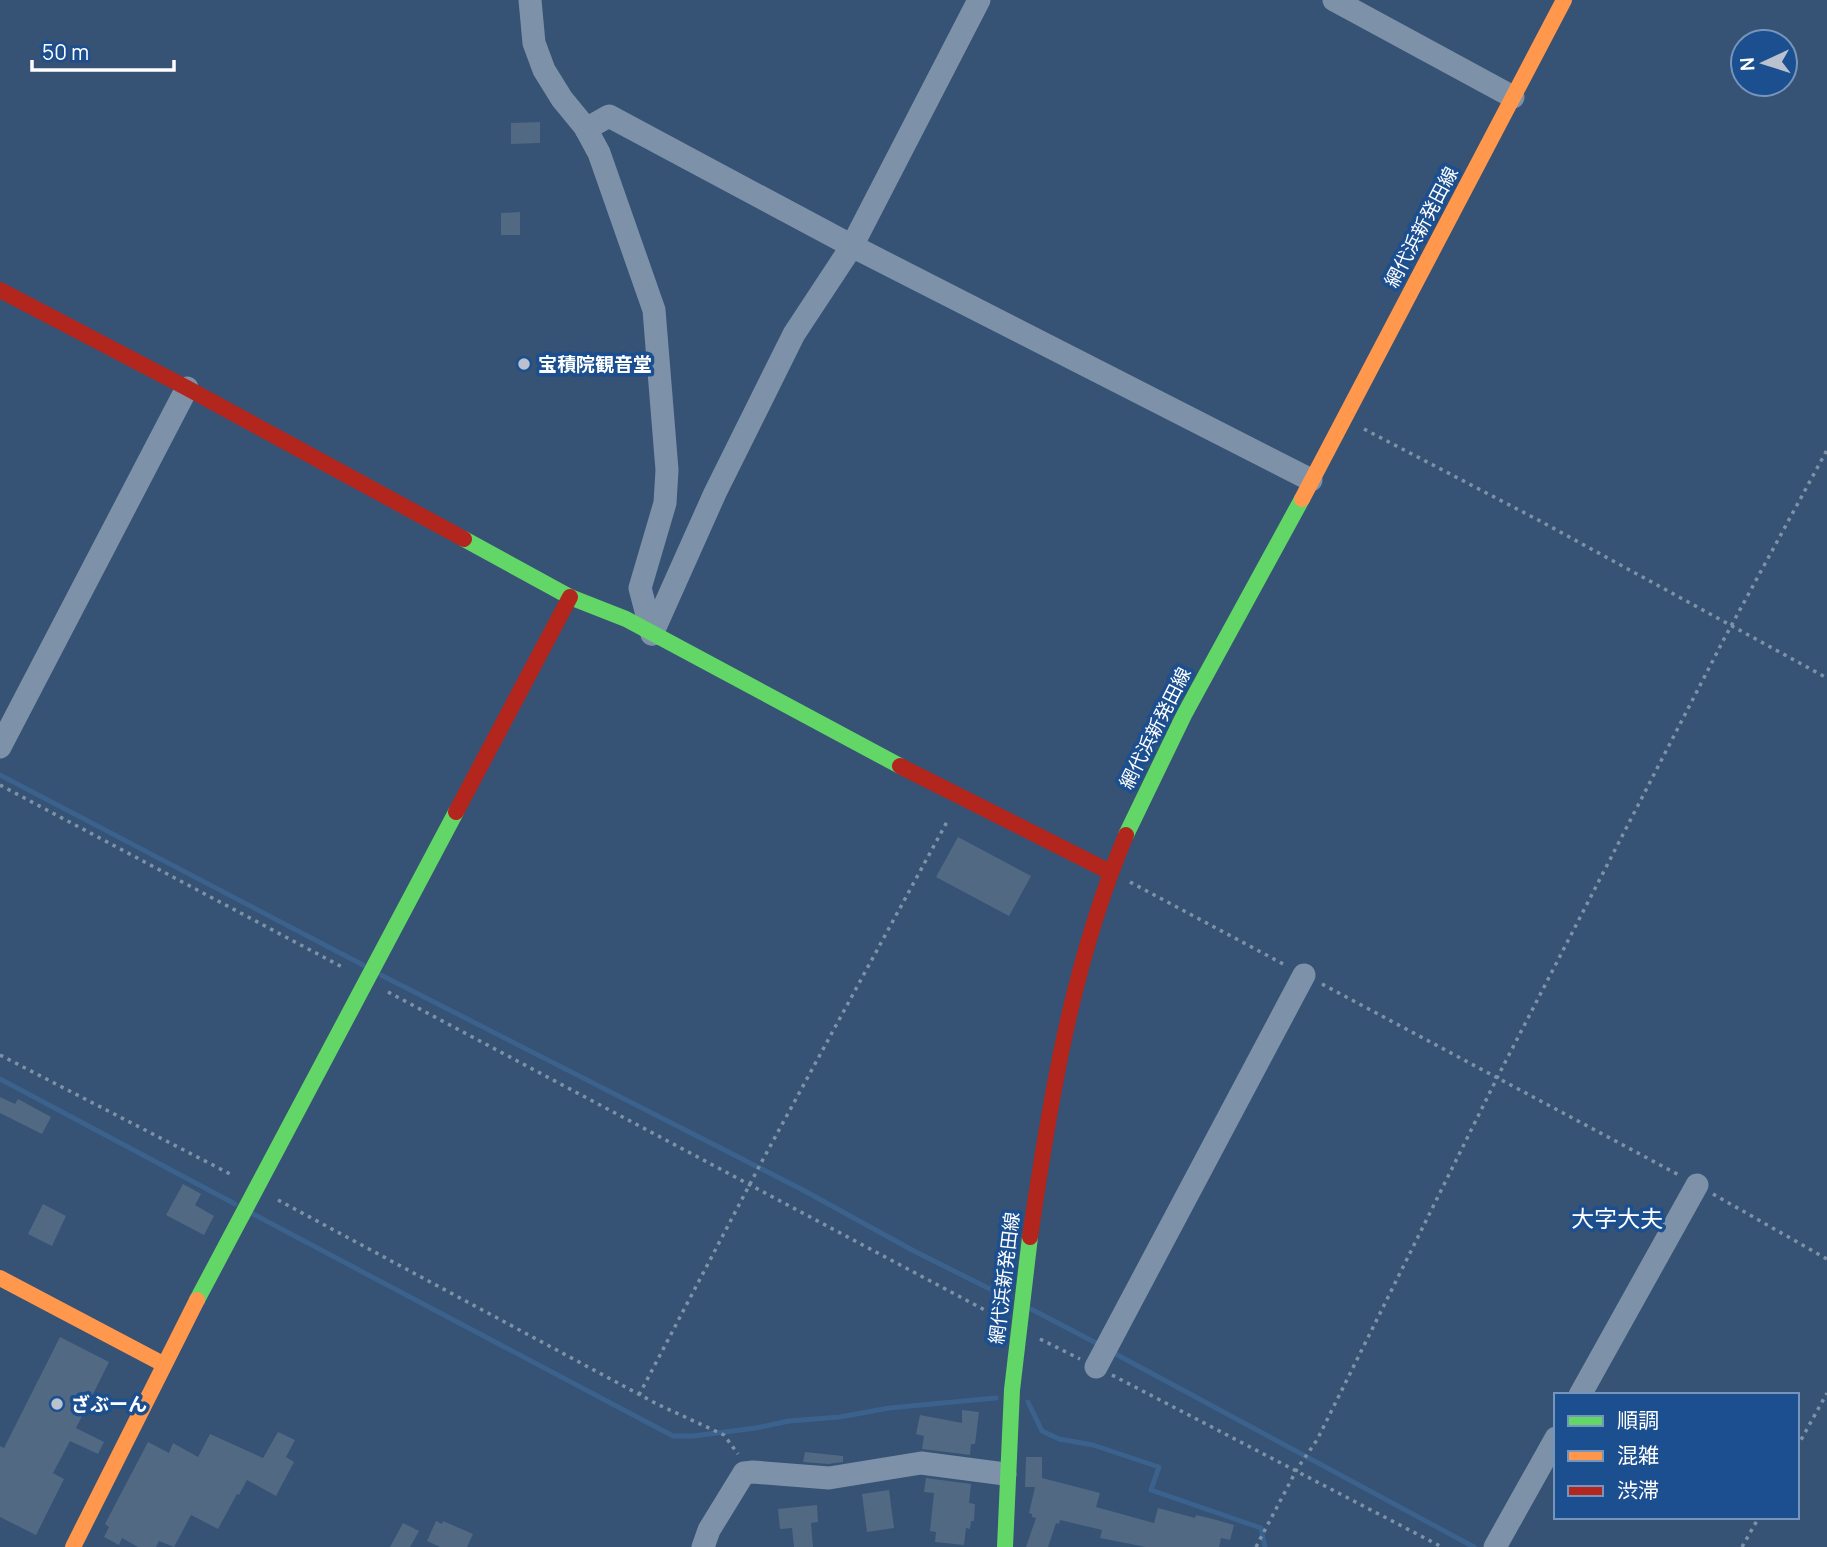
<svg xmlns="http://www.w3.org/2000/svg" width="1827" height="1547" viewBox="0 0 1827 1547" font-family="Manrope,'Noto Sans JP',sans-serif">
	<style>
		.lines { fill: none; stroke-linecap: round; stroke-linejoin: round }
		.stream { stroke: #3b618d; stroke-width: 5 }
		.building { fill: #526984 }
		.path { stroke: #7d92a8; stroke-width: 3.5; stroke-dasharray: 3.5 5; stroke-linecap: butt }
		.street { stroke: #7d92a8; stroke-width: 23 }
		.fast { stroke: #63d668; stroke-width: 16 }
		.slow { stroke: #ff974d; stroke-width: 16 }
		.jam { stroke: #b3261e; stroke-width: 16 }
		.poi-dot { fill: #b9c2ce; stroke: #1b4f8f; stroke-width: 2.5 }
		.labels { text-anchor: middle; dominant-baseline: central; stroke-width: 7; stroke-linejoin: round; paint-order: stroke }
		.street-label { font-size: 19px; fill: #fff; stroke: #1b4f8f }
		.poi-label { font-size: 19px; font-weight: bold; fill: #fff; stroke: #1b4f8f; text-anchor: start }
		.quarter-label { font-size: 23px; fill: #fff; stroke: #1b4f8f }
	</style>
	<rect width="100%" height="100%" fill="#365274"/>
	<g class="lines">
		<g class="stream">
			<polyline points="0,775 363,965"/>
			<polyline points="381,975 801,1189 914,1251 1010,1299"/>
			<polyline points="0,1079 235,1204"/>
			<polyline points="253,1214 673,1436 693,1436 756,1428 789,1421 840,1417 889,1408 996,1398"/>
			<polyline points="1031,1309 1100,1345"/>
			<polyline points="1112,1352 1474,1547"/>
			<polyline points="1028,1402 1042,1431 1059,1439 1093,1445 1159,1467 1151,1490 1261,1528 1265,1547"/>
		</g>
	</g>
	<g class="building">
		<polygon points="540,122 540,143 511,144 511,123"/>
		<polygon points="520,212 520,235 501,235 501,213"/>
		<polygon points="958,837 1031,876 1009,916 936,877"/>
		<polygon points="0,1097 15,1104 18,1099 51,1117 42,1134 0,1113"/>
		<polygon points="183,1184 201,1194 195,1205 214,1216 204,1235 166,1215"/>
		<polygon points="43,1204 66,1216 52,1246 28,1234"/>
		<polygon points="60,1337 109,1362 76,1428 104,1442 98,1454 70,1441 53,1473 64,1479 36,1535 0,1517 0,1446 4,1448"/>
		<polygon points="962,1410 979,1412 975,1444 971,1444 970,1455 922,1449 924,1436 916,1434 920,1415 962,1423"/>
		<polygon points="278,1432 295,1440 286,1457 294,1462 276,1496 247,1480 239,1495 237,1494 218,1529 191,1515 174,1547 159,1541 156,1547 138,1547 122,1538 119,1545 104,1537 109,1527 105,1524 148,1442 169,1453 173,1443 198,1457 210,1434 263,1458"/>
		<polygon points="805,1452 843,1456 843,1462 828,1464 803,1462"/>
		<polygon points="1026,1457 1042,1457 1042,1478 1100,1493 1096,1507 1154,1523 1158,1508 1195,1518 1196,1515 1213,1519 1234,1525 1230,1540 1221,1538 1219,1547 1146,1547 1100,1538 1102,1530 1060,1520 1059,1524 1056,1523 1048,1547 1026,1547 1036,1518 1032,1517 1032,1514 1029,1513 1035,1487 1025,1487"/>
		<polygon points="926,1478 971,1484 969,1503 975,1504 974,1521 971,1521 970,1529 966,1528 964,1545 935,1542 936,1532 930,1531 934,1493 924,1492"/>
		<polygon points="889,1490 894,1528 867,1532 862,1494"/>
		<polygon points="817,1505 818,1522 811,1523 813,1547 794,1547 792,1528 780,1529 778,1509"/>
		<polygon points="436,1521 442,1524 443,1521 473,1534 467,1547 440,1547 427,1541"/>
		<polygon points="403,1523 419,1531 410,1547 390,1547"/>
	</g>
	<g class="lines">
		<g class="path">
			<polyline points="1364,429 1542,522 1827,678"/>
			<polyline points="0,785 344,968"/>
			<polyline points="1130,882 1287,966"/>
			<polyline points="1322,984 1679,1175"/>
			<polyline points="388,992 996,1316"/>
			<polyline points="0,1055 234,1176"/>
			<polyline points="1713,1194 1827,1259"/>
			<polyline points="278,1200 657,1404 724,1435 738,1454"/>
			<polyline points="1040,1339 1080,1359"/>
			<polyline points="1112,1375 1442,1547"/>
			<polyline points="639,1395 761,1163 948,820"/>
			<polyline points="1797,1447 1827,1393"/>
			<polyline points="1256,1547 1297,1469 1317,1440 1497,1078 1724,639 1827,450"/>
			<polyline points="1742,1547 1759,1517"/>
		</g>
		<g class="street">
			<polyline points="530,0 534,43 544,70 562,99 585,127 599,153 654,310 667,470 665,503 640,588 652,634"/>
			<polyline points="1334,0 1513,97"/>
			<polyline points="586,129 609,116 852,246 1311,480"/>
			<polyline points="652,634 715,493 794,334 852,246 979,0"/>
			<polyline points="0,747 187,388"/>
			<polyline points="1096,1367 1304,975"/>
			<polyline points="1580,1395 1697,1185"/>
			<polyline points="703,1547 709,1530 744,1473 753,1472 829,1478 921,1463 1005,1474"/>
			<polyline points="1495,1547 1556,1438"/>
		</g>
		<g class="fast">
			<polyline points="464,539 570,597 626,619 900,766"/>
			<polyline points="1126,835 1184,715 1302,499"/>
			<polyline points="197,1300 456,812"/>
			<polyline points="1005,1547 1012,1390 1030,1237"/>
		</g>
		<g class="slow">
			<polyline points="1302,499 1564,0"/>
			<polyline points="0,1278 163,1364"/>
			<polyline points="73,1547 197,1300"/>
		</g>
		<g class="jam">
			<polyline points="0,290 187,388 464,539"/>
			<polyline points="900,766 1110,872"/>
			<polyline points="456,812 570,597"/>
			<path d="M1030,1237C1050,1100 1072,963 1126,835"/>
		</g>
	</g>
	<g class="poi-dot">
		<circle cx="524" cy="364" r="7"/>
		<circle cx="57" cy="1404" r="7"/>
	</g>
	<g class="labels">
		<g class="street-label">
			<text transform="translate(1421 227) rotate(-62)">網代浜新発田線</text>
			<text transform="translate(1155 728) rotate(-63)">網代浜新発田線</text>
			<text transform="translate(1004 1278) rotate(-83)">網代浜新発田線</text>
		</g>
		<g class="poi-label">
			<text x="538" y="364">宝積院観音堂</text>
			<text x="71" y="1404">ざぶーん</text>
		</g>
		<g class="quarter-label">
			<text x="1617" y="1218">大字大夫</text>
		</g>
	</g>
	<rect x="1554" y="1393" width="245" height="126" fill="#1b4f8f" stroke="#7695bc" stroke-width="2"/>
	<rect x="1568" y="1416" width="35" height="10" fill="#63d668" stroke="#7695bc" stroke-width="2"/>
	<text x="1617" y="1428" font-size="21" fill="#ffffff">順調</text>
	<rect x="1568" y="1451" width="35" height="10" fill="#ff974d" stroke="#7695bc" stroke-width="2"/>
	<text x="1617" y="1463" font-size="21" fill="#ffffff">混雑</text>
	<rect x="1568" y="1486" width="35" height="10" fill="#b3261e" stroke="#7695bc" stroke-width="2"/>
	<text x="1617" y="1498" font-size="21" fill="#ffffff">渋滞</text>
	<g transform="translate(1764 63) rotate(266)"><circle r="33" fill="#1b4f8f" stroke="#7695bc" stroke-width="2"/>
	<path d="M0-5L12 26L0 18L-12 26Z" fill="#b9c2ce"/>
	<text y="-10" font-size="19" font-weight="bold" text-anchor="middle" fill="#ffffff">N</text>
	</g>
	<path d="M32 60v10h142v-10" fill="none" stroke="#ffffff" stroke-width="3.5"/>
	<text x="42" y="60" font-size="21" fill="#ffffff" stroke="#1b4f8f" stroke-width="5" paint-order="stroke">50 m</text>
</svg>
